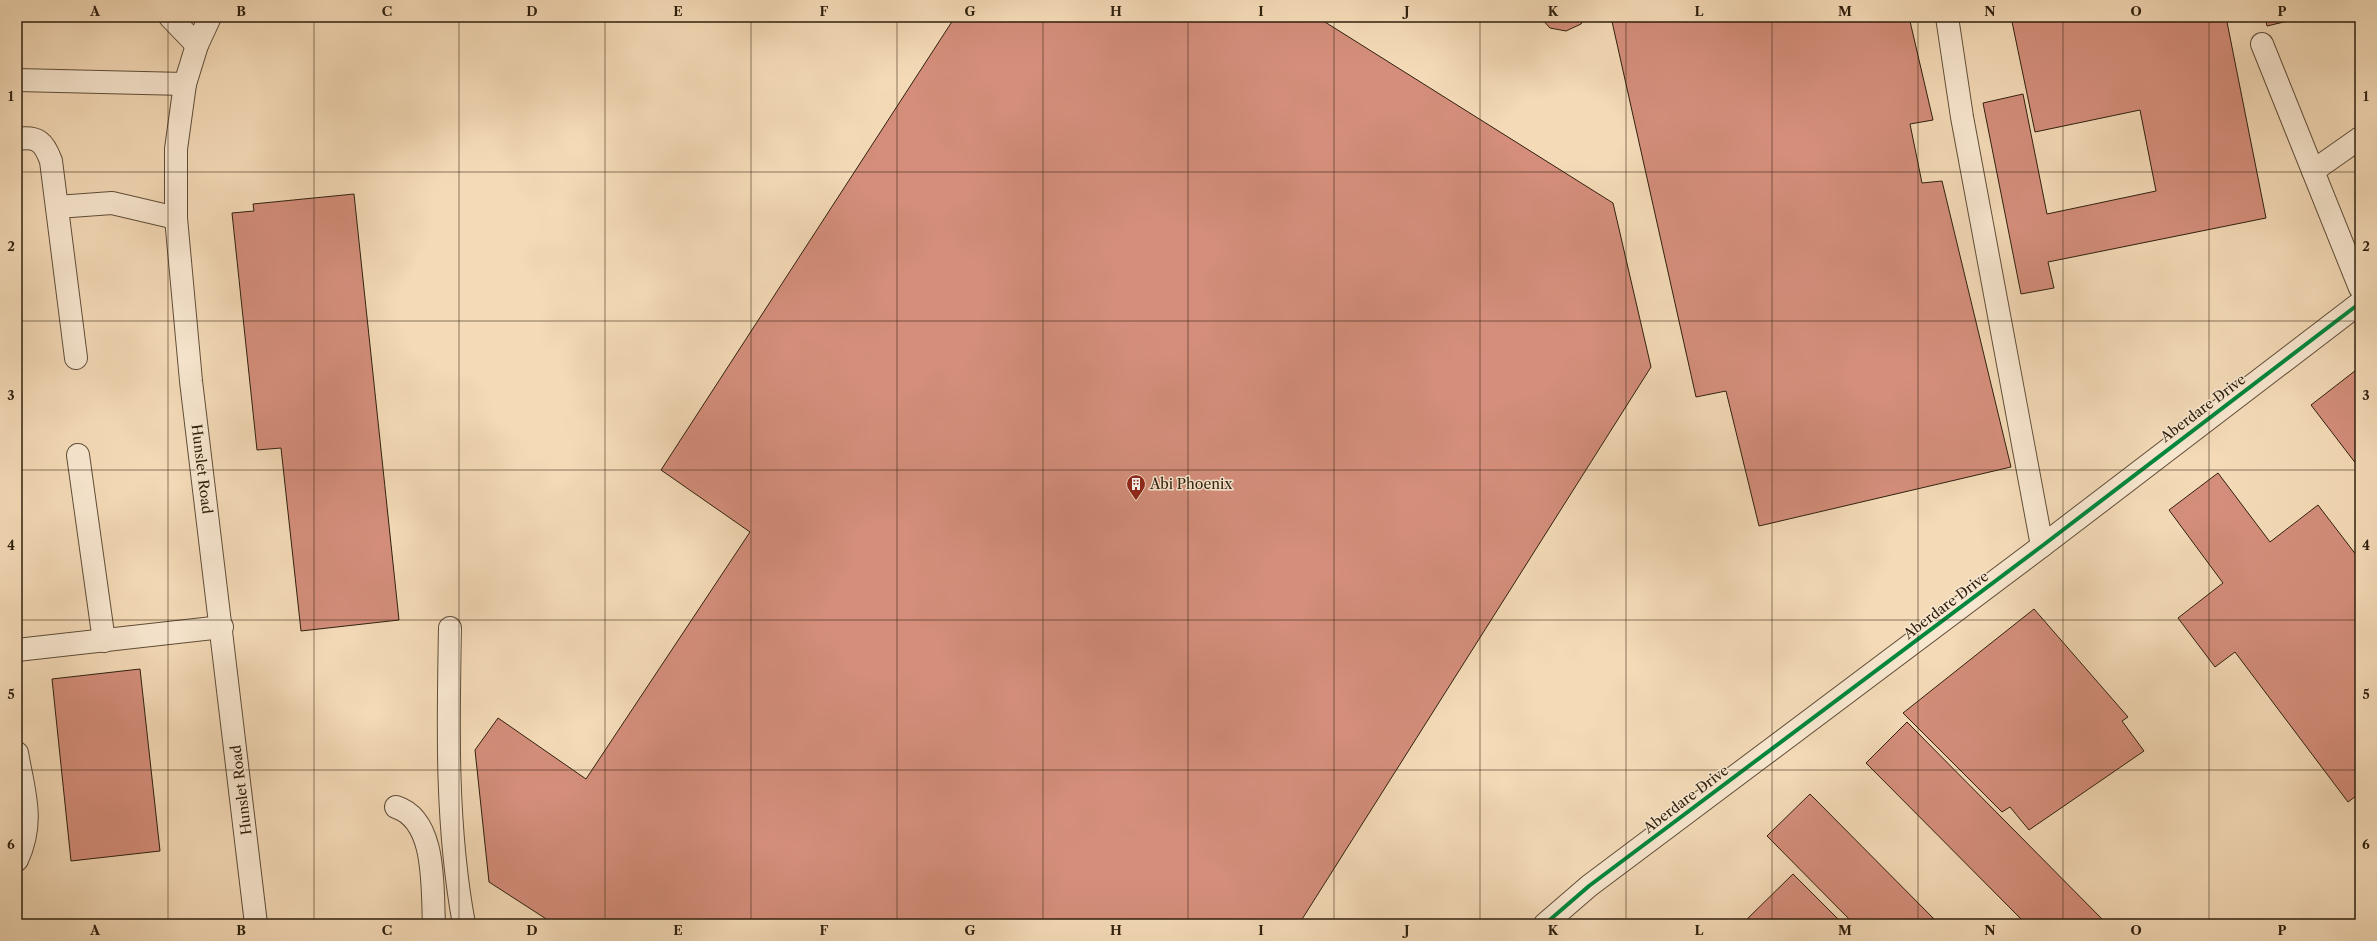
<svg xmlns="http://www.w3.org/2000/svg" width="2377" height="941" viewBox="0 0 2377 941" font-family="'Libre Caslon Text',serif">
	<style>
		.building { fill: #d48e7b; stroke: #2f200e }
		.lines { fill: none; stroke-linecap: round; stroke-linejoin: round }
		.minor-casing { stroke: #604e38; stroke-width: 24 }
		.minor { stroke: #f8e7d0; stroke-width: 22 }
		.cycleway-casing { stroke: #f8e7d0; stroke-width: 6 }
		.cycleway { stroke: #00873e; stroke-width: 4 }
		.grid { fill: none; stroke: #2f200e; stroke-width: 1; stroke-opacity: 0.55 }
		.labels { text-anchor: middle; dominant-baseline: central; stroke-width: 3; stroke-linejoin: round; paint-order: stroke }
		.street-label { font-size: 14px; fill: #2f200e; stroke: #f8e7d0 }
		.poi-label { font-size: 14px; fill: #2f200e; stroke: #f8e7d0; text-anchor: start }
		.neatline { fill: none; stroke: #2f200e; stroke-width: 1.5 }
		.grid-label { font-size: 13px; text-anchor: middle; font-weight: bold; fill: #2f200e }
	</style>
	<rect width="100%" height="100%" fill="#f4dab7"/>
	<filter id="stains"><feTurbulence type="fractalNoise" baseFrequency=".005" numOctaves="4"/><feColorMatrix values="0 0 0 0 .2 0 0 0 0 .09 0 0 0 0 .02 0 0 0 .5 -.17"/></filter>
	<radialGradient id="worn" r=".72"><stop offset=".6" stop-color="#630" stop-opacity="0"/><stop offset="1" stop-color="#630" stop-opacity=".3"/></radialGradient>
	<g class="building">
		<polygon points="955,17 1317,17 1613,203 1651,367 1299,924 554,924 489,882 475,750 498,718 586,779 750,532 661,470"/>
		<polygon points="1540,17 1585,17 1581,24 1566,31 1550,28"/>
		<polygon points="1611,17 1909,17 1933,120 1910,124 1922,183 1942,181 2011,467 1759,526 1726,391 1696,397"/>
		<polygon points="2011,17 2226,17 2266,218 2048,262 2054,288 2021,294 1983,103 2023,94 2047,214 2156,191 2140,110 2035,132"/>
		<polygon points="2265,17 2305,17 2267,26"/>
		<polygon points="354,194 399,620 301,631 281,448 257,450 232,213 254,211 253,204"/>
		<polygon points="2360,367 2360,469 2311,405"/>
		<polygon points="2218,473 2270,542 2318,505 2360,560 2360,793 2348,802 2235,652 2215,667 2178,618 2223,583 2169,510"/>
		<polygon points="2034,609 2128,717 2122,721 2144,751 2029,830 2010,807 2002,812 1903,713"/>
		<polygon points="140,669 160,851 71,861 52,679"/>
		<polygon points="1907,722 2107,924 2026,924 1866,763"/>
		<polygon points="1810,794 1939,924 1854,924 1767,836"/>
		<polygon points="1793,874 1843,924 1742,924"/>
	</g>
	<g class="lines">
		<defs>
			<g id="minor">
				<polyline points="170,17 197,45"/>
				<polyline points="210,17 197,45 185,84 176,149 176,218 191,381 256,924"/>
				<polyline points="1947,17 1962,117 2042,546"/>
				<polyline points="2262,44 2360,288"/>
				<polyline points="17,80 185,84"/>
				<path d="M17,139C38,136 44,142 51,161L76,358"/>
				<polyline points="2313,171 2360,138"/>
				<polyline points="57,207 112,203 176,218"/>
				<polyline points="78,455 104,641"/>
				<path d="M450,628C448,727 446,827 464,924"/>
				<polyline points="17,650 222,627"/>
				<path d="M17,753C24,793 35,821 17,860"/>
				<path d="M396,807C437,820 432,888 434,924"/>
				<polyline points="1545,924 1589,886 2042,546 2360,303"/>
			</g>
		</defs>
		<use href="#minor" class="minor-casing"/>
		<use href="#minor" class="minor"/>
		<defs>
			<polyline id="cycleway" points="1545,924 1589,886 2042,546 2360,303"/>
		</defs>
		<use href="#cycleway" class="cycleway-casing"/>
		<use href="#cycleway" class="cycleway"/>
	</g>
	<path class="grid" d="M168,17V924M314,17V924M459,17V924M605,17V924M751,17V924M897,17V924M1043,17V924M1188,17V924M1334,17V924M1480,17V924M1626,17V924M1772,17V924M1918,17V924M2063,17V924M2209,17V924M17,172H2360M17,321H2360M17,470H2360M17,620H2360M17,770H2360"/>
	<defs>
		<symbol id="building-pin" viewBox="-11 -11 22 30"><path d="M0 17L-7.5 6A9.5 9.5 0 1 1 7.5 6Z" fill="#8f2418" stroke="#f8e7d0"/><path d="M-4-6H4V6H1V3H-1V6H-4ZM-2.5-4.3h1.7v1.8h-1.7ZM.8-4.3h1.7v1.8H.8ZM-2.5-1h1.7V.8h-1.7ZM.8-1h1.7V.8H.8Z" fill="#fff"/></symbol>
	</defs>
	<g fill-rule="evenodd">
		<use href="#building-pin" x="1125" y="473" width="22" height="30"/>
	</g>
	<g class="labels">
		<g class="street-label">
			<text transform="translate(2203 408) rotate(-37)">Aberdare Drive</text>
			<text transform="translate(202 469) rotate(83)">Hunslet Road</text>
			<text transform="translate(1946 605) rotate(-37)">Aberdare Drive</text>
			<text transform="translate(241 790) rotate(-97)">Hunslet Road</text>
			<text transform="translate(1686 799) rotate(-37)">Aberdare Drive</text>
		</g>
		<g class="poi-label">
			<text x="1150" y="484">Abi Phoenix</text>
		</g>
	</g>
	<rect width="2377" height="941" fill="none" stroke="#f4dab7" stroke-width="44"/>
	<rect x="22" y="22" width="2333" height="897" class="neatline"/>
	<g class="grid-label">
		<text x="95" y="16">A</text>
		<text x="241" y="16">B</text>
		<text x="387" y="16">C</text>
		<text x="532" y="16">D</text>
		<text x="678" y="16">E</text>
		<text x="824" y="16">F</text>
		<text x="970" y="16">G</text>
		<text x="1116" y="16">H</text>
		<text x="1261" y="16">I</text>
		<text x="1407" y="16">J</text>
		<text x="1553" y="16">K</text>
		<text x="1699" y="16">L</text>
		<text x="1845" y="16">M</text>
		<text x="1990" y="16">N</text>
		<text x="2136" y="16">O</text>
		<text x="2282" y="16">P</text>
		<text x="11" y="101">1</text>
		<text x="2366" y="101">1</text>
		<text x="11" y="251">2</text>
		<text x="2366" y="251">2</text>
		<text x="11" y="400">3</text>
		<text x="2366" y="400">3</text>
		<text x="11" y="550">4</text>
		<text x="2366" y="550">4</text>
		<text x="11" y="699">5</text>
		<text x="2366" y="699">5</text>
		<text x="11" y="849">6</text>
		<text x="2366" y="849">6</text>
		<text x="95" y="935">A</text>
		<text x="241" y="935">B</text>
		<text x="387" y="935">C</text>
		<text x="532" y="935">D</text>
		<text x="678" y="935">E</text>
		<text x="824" y="935">F</text>
		<text x="970" y="935">G</text>
		<text x="1116" y="935">H</text>
		<text x="1261" y="935">I</text>
		<text x="1407" y="935">J</text>
		<text x="1553" y="935">K</text>
		<text x="1699" y="935">L</text>
		<text x="1845" y="935">M</text>
		<text x="1990" y="935">N</text>
		<text x="2136" y="935">O</text>
		<text x="2282" y="935">P</text>
	</g>
	<rect width="100%" height="100%" filter="url(#stains)"/>
	<rect width="100%" height="100%" fill="url(#worn)"/>
</svg>
